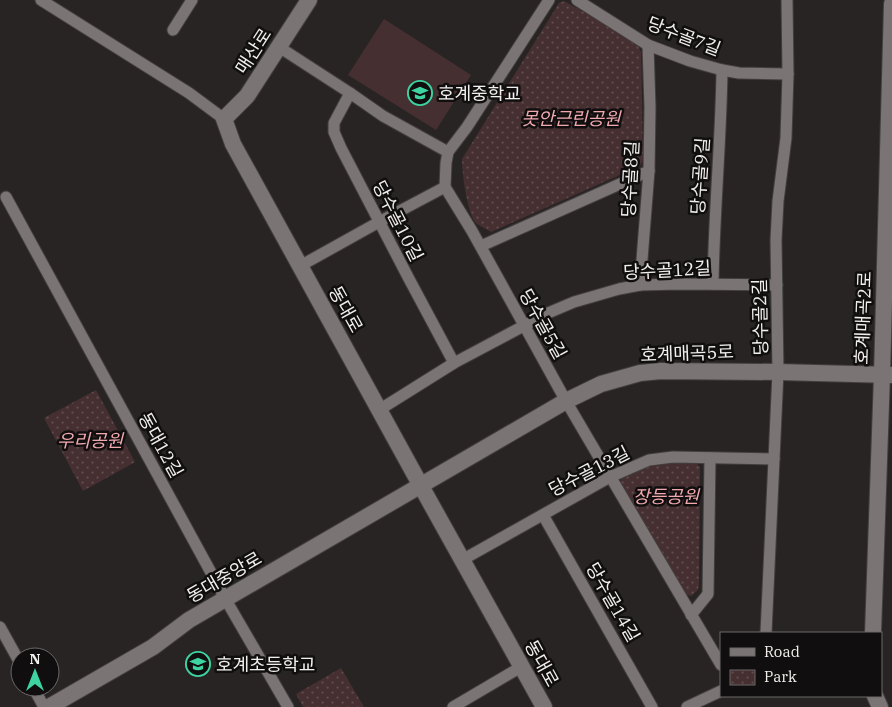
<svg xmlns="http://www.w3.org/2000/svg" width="892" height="707" viewBox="0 0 892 707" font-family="'IBM Plex Serif','Noto Sans KR',serif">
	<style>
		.park { fill: url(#park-dots) }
		.pitch { fill: #462f31 }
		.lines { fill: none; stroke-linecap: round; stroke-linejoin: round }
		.street-casing { stroke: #433e3f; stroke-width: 13 }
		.secondary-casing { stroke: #433e3f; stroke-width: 18 }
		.street { stroke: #7a7474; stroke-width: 11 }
		.secondary { stroke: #7a7474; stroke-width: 16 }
		.labels { text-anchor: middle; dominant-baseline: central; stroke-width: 5; stroke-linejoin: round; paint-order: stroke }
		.street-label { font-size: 18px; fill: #f2eeee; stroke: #100e0e }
		.poi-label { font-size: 18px; fill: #f2eeee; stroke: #100e0e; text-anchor: start }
		.park-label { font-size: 18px; font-style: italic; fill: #f1a9af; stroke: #100e0e }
	</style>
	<defs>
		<pattern id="park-dots" width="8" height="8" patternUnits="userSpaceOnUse" patternTransform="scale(1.25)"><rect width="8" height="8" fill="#462f31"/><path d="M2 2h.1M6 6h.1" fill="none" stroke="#614d4f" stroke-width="1.8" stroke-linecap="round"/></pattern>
	</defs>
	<rect width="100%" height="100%" fill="#292424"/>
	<g class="park">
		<path d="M564,1L636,41L641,52L643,159L640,166L491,232C487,229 481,227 477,224C467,215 462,172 462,159L559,3Z"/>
		<polygon points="96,390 135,462 83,491 44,418"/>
		<polygon points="693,460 700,467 699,586 697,591 691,596 685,594 620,483 622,476 653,464"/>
		<polygon points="341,668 364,707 303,707 296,694"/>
	</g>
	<polygon class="pitch" points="384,19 471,75 436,130 348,75"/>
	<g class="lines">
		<defs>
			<g id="street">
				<polyline points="41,0 189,93 224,119"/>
				<polyline points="549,0 467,127 448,152 446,163 445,187 472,231 566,401 721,665"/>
				<polyline points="577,0 648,45 690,61 722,70 739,73 788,74"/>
				<polyline points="173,30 192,0"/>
				<polyline points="279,47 350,93 383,116 448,152"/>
				<polyline points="350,93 334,123 334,132 341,148 408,277 454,363"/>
				<polyline points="6,197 226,600 288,707"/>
				<polyline points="481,246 649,171"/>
				<polyline points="300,266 379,222 445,187"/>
				<path d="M713,284C714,213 721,142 722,70"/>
				<polyline points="640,285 649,171 650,107 648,45"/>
				<polyline points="379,410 454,363 548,313 574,302 619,289 640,285 679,284 777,285"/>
				<polyline points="543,515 652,707"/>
				<polyline points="462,560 610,477 649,460 673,457 774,459"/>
				<polyline points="691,615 708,594 710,458"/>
				<polyline points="0,627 20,663"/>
				<polyline points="766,633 778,372 776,240 778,201 786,138 788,74 787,0"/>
				<polyline points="33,687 44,707"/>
				<polyline points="453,707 521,667"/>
				<polyline points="687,707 721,691"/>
			</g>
			<g id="secondary">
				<polyline points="309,0 247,96 224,119 233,144 421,486 544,707"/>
				<polyline points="873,633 882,375 892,4"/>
				<polyline points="875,696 880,707"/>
				<polyline points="49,707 153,647 189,620 566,401 601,384 640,373 661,371 778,372 892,375"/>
			</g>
		</defs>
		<use href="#street" class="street-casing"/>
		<use href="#secondary" class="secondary-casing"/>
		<use href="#street" class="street"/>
		<use href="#secondary" class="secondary"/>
	</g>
	<defs>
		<symbol id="school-ring" viewBox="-11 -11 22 22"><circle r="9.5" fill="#100e0e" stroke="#3ed4a2" stroke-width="1.5"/><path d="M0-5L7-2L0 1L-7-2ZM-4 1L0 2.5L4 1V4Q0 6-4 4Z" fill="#3ed4a2"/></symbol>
	</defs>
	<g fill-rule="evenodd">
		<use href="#school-ring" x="406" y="79" width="28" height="28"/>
		<use href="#school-ring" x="184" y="650" width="28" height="28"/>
	</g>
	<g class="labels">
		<g class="street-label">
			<text transform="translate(684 36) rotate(21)">당수골7길</text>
			<text transform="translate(253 51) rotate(-57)">매산로</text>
			<text transform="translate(700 176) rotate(-86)">당수골9길</text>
			<text transform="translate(630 179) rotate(-87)">당수골8길</text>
			<text transform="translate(398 221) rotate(63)">당수골10길</text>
			<text transform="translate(667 270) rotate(-3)">당수골12길</text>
			<text transform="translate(346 309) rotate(61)">동대로</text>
			<text transform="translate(760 317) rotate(-91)">당수골2길</text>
			<text transform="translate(863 318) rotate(-88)">호계매곡2로</text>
			<text transform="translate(543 324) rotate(61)">당수골5길</text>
			<text transform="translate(687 353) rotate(-2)">호계매곡5로</text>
			<text transform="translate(161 445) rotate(61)">동대12길</text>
			<text transform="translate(589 471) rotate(-27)">당수골13길</text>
			<text transform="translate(224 577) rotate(-30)">동대중앙로</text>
			<text transform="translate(613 602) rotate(60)">당수골14길</text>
			<text transform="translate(542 663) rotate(61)">동대로</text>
		</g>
		<g class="poi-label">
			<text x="438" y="93">호계중학교</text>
			<text x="216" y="664">호계초등학교</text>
		</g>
		<g class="park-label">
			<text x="571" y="118">못안근린공원</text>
			<text x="90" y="440">우리공원</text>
			<text x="666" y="496">장등공원</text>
		</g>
	</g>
	<rect x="720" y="632" width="162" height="65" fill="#100e0e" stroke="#6a6868"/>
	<rect x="730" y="648" width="25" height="8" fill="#7a7474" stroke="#6a6868"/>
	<text x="764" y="657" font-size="15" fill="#f2eeee">Road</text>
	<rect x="730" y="670" width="25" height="15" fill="url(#park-dots)" stroke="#6a6868"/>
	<text x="764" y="682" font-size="15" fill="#f2eeee">Park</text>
	<g transform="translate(35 672)"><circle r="24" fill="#100e0e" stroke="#6a6868"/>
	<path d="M0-4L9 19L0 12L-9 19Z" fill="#3ed4a2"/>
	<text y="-8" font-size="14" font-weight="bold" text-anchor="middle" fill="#f2eeee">N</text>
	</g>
</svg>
